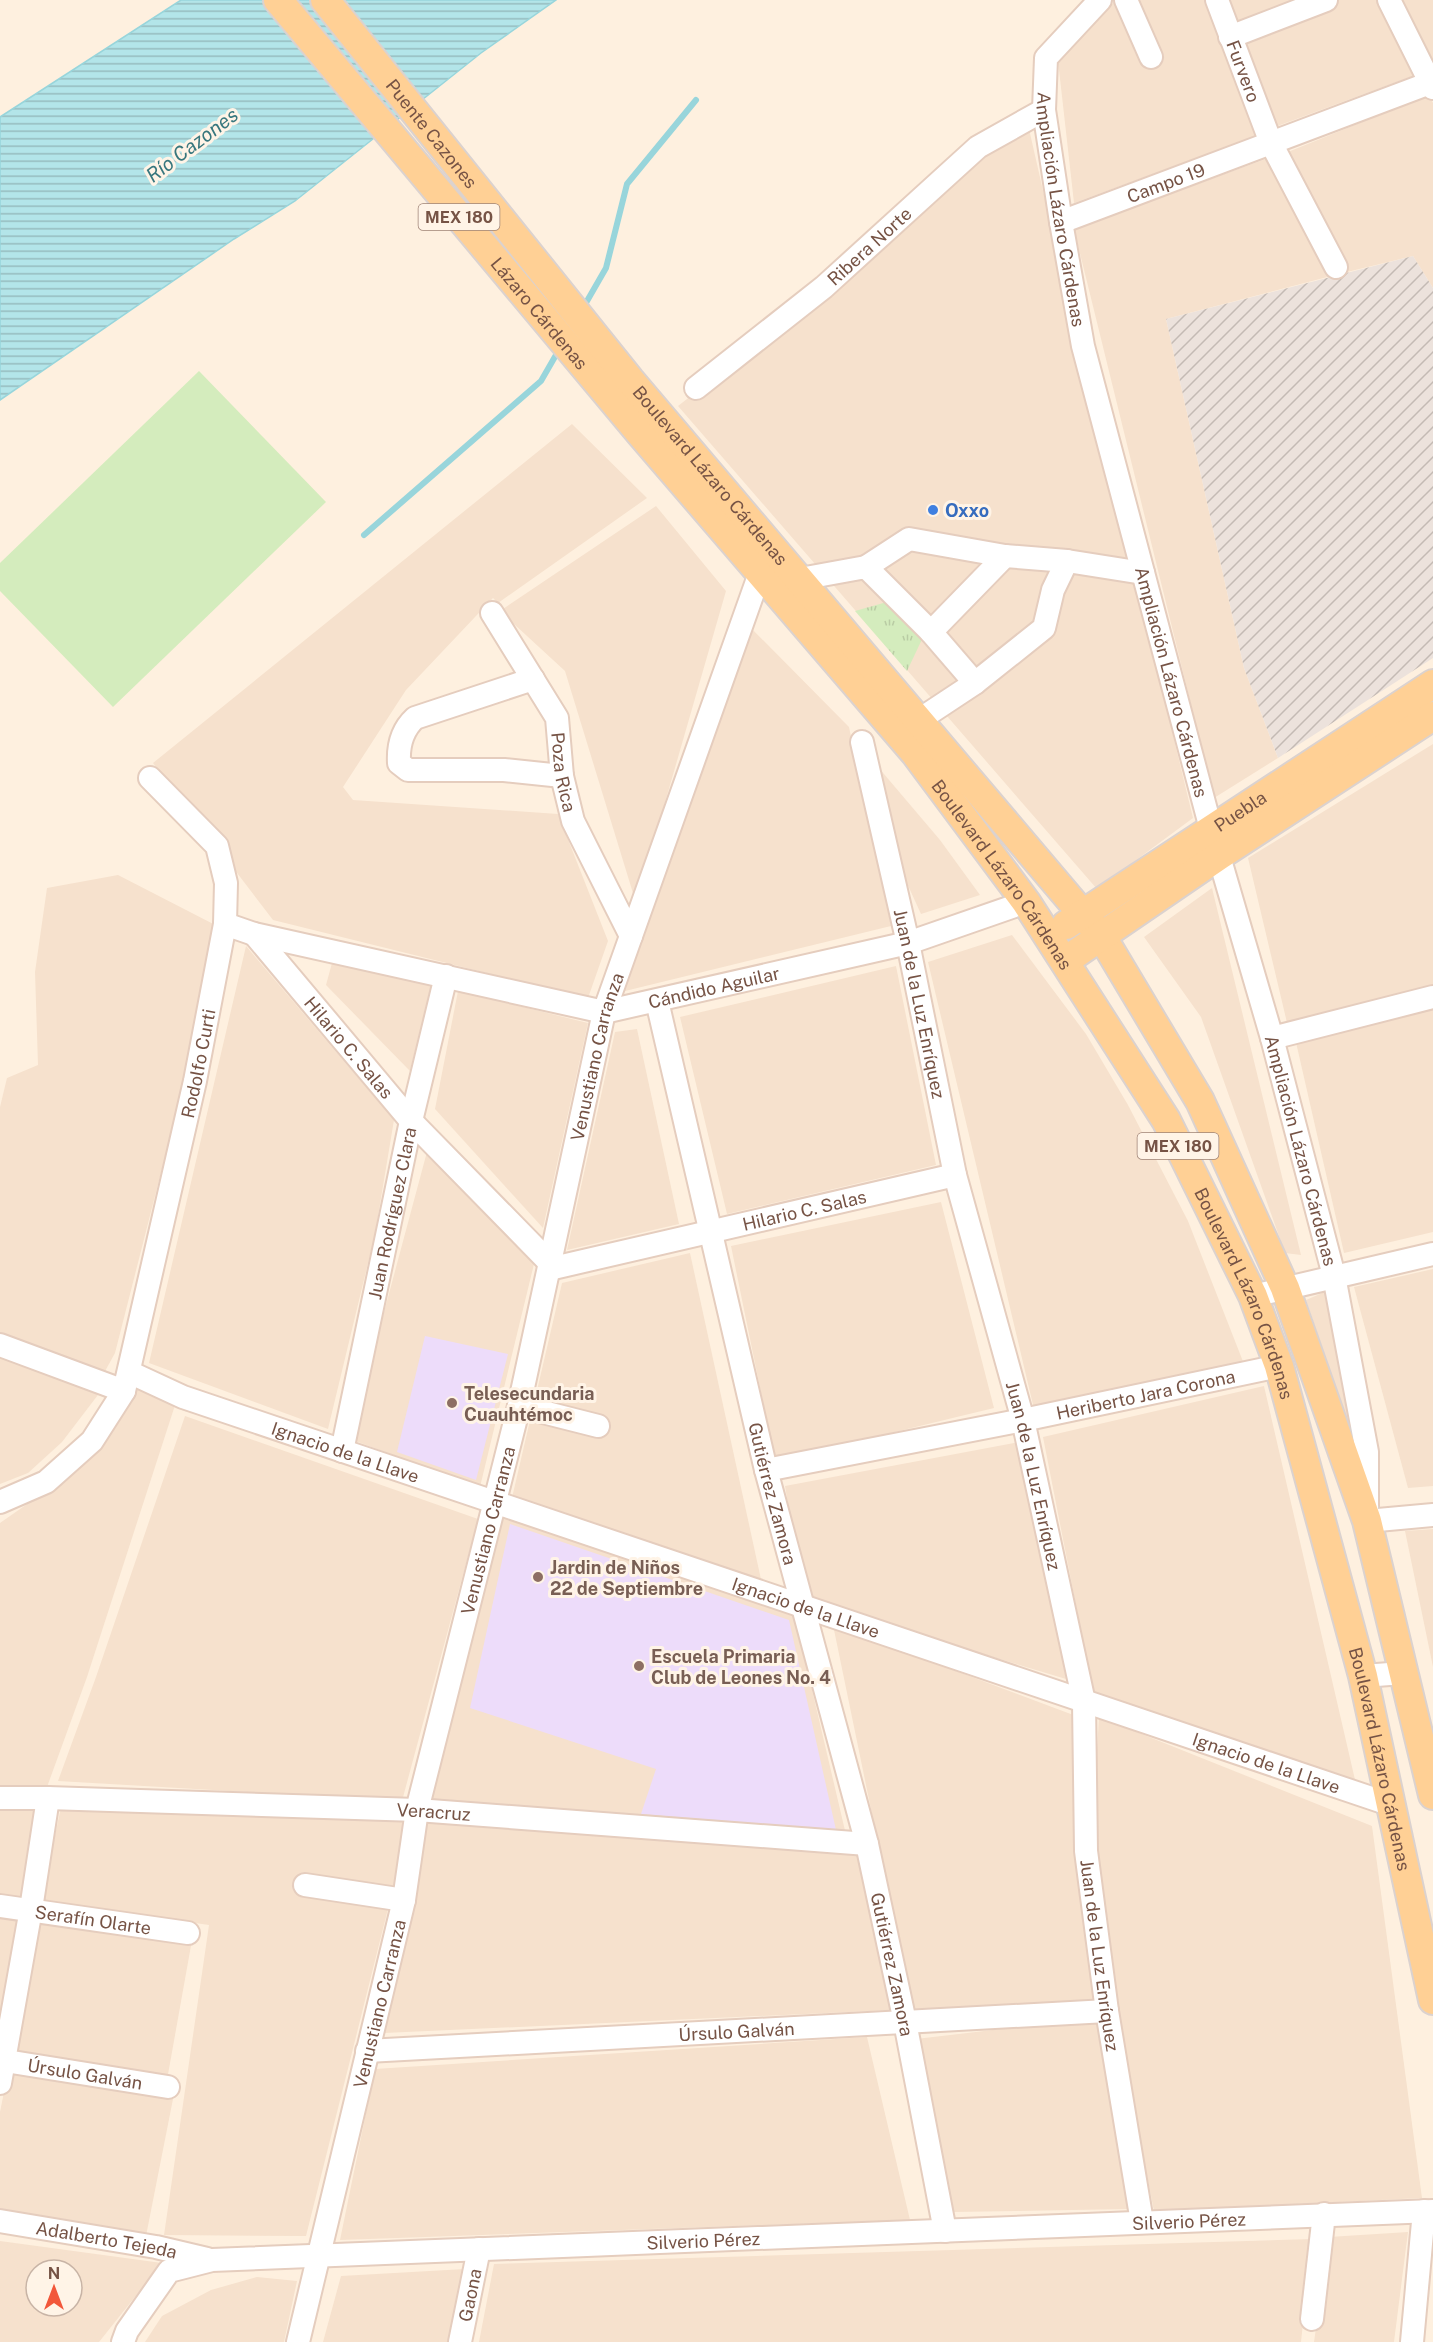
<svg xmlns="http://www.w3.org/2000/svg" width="1433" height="2342" viewBox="0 0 1433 2342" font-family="'Public Sans',sans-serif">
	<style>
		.residential { fill: #f6e1cd; fill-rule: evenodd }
		.industrial { fill: url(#industrial-furrows) }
		.education { fill: #eddcfa }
		.grass { fill: url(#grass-tufts) }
		.garden { fill: #d4ecbd }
		.water { fill: url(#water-rules); stroke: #98d5db; stroke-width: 1.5 }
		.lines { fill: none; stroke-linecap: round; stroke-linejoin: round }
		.stream { stroke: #98d5db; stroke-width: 6 }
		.minor-casing { stroke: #e5cdbe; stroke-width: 26 }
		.major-casing { stroke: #dbd2cf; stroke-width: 32 }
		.minor { stroke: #fff; stroke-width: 22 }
		.major { stroke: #ffd095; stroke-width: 28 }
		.shop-dot { fill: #3f7fe0; stroke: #fff4e7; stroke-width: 2 }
		.education-dot { fill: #8d6e63; stroke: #fff4e7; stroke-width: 2 }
		.labels { text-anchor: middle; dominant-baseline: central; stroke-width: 6; stroke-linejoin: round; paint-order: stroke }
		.shield { fill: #fff4e7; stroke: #9f8376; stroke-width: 1.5 }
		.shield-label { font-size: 16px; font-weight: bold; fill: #765345 }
		.street-label { font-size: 18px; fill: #765345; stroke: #fff4e7 }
		.shop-label { font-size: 18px; font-weight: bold; fill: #366cbe; stroke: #fff4e7; text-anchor: start }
		.education-label { font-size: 18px; font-weight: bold; fill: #785e54; stroke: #fff4e7; text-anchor: start }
		.water-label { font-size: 20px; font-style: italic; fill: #38777e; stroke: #fff4e7 }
	</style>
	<defs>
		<pattern id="industrial-furrows" width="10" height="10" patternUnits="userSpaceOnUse" patternTransform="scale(1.5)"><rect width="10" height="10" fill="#ece2dc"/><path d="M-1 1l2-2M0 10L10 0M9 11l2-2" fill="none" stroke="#c4bab4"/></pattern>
		<pattern id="grass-tufts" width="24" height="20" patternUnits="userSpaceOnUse" patternTransform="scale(1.5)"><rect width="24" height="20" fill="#d4ecbd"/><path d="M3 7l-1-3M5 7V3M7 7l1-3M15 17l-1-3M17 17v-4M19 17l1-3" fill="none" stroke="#b9cca4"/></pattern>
		<pattern id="water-rules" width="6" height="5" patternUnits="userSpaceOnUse" patternTransform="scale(1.5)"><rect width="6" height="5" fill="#b3e5e9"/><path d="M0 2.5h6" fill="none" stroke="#96bcbf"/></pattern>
	</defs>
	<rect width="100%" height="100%" fill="#fef0df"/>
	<g class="residential">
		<polygon points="1116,0 1210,0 1259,135 1074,203 1058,61"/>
		<polygon points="1225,0 1316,0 1236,31"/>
		<polygon points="1338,0 1382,0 1418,74 1272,128 1239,38"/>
		<polygon points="1401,0 1433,0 1433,64"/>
		<polygon points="1429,95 1433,103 1433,288 1413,256 1347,272 1283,154"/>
		<polygon points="1029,129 1072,318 1193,818 1097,889 678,406 826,291 979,151"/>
		<polygon points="1274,156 1335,275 1166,319 1244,668 1278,758 1214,798 1074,229"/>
		<polygon points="572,424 647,498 498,603 493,598 406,690 343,787 353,800 558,814 608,941 588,998 273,920 153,763"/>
		<polygon points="656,506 726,591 636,903 565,671 500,611"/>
		<polygon points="750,627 849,727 891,926 621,992"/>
		<polygon points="1433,744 1433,990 1288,1027 1248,858"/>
		<polygon points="878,767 940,840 980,895 921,914 900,868"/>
		<polygon points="118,875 223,929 115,1353 104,1373 0,1339 0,1107 7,1078 38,1065 35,972 47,888"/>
		<polygon points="1212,888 1301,1255 1285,1253 1201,1017 1144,937"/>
		<polygon points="1012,935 1086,1034 1128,1105 1188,1221 1244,1364 1034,1409 928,962"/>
		<polygon points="246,946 394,1120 375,1234 328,1429 149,1363"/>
		<polygon points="332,963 432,982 410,1071 326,985"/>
		<polygon points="896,966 936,1165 727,1214 680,1017"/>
		<polygon points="458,991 588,1023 543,1228 435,1109"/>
		<polygon points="1433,1006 1433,1232 1344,1253 1295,1038"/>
		<polygon points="637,1029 679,1224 567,1250 615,1032"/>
		<polygon points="428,1148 534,1264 480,1487 350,1439"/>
		<polygon points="941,1202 994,1408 775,1461 731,1246"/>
		<polygon points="690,1253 762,1584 511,1502 562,1283"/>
		<polygon points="1433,1269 1433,1486 1408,1488 1354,1287"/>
		<polygon points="1327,1291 1355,1444 1306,1300"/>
		<polygon points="0,1347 104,1387 62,1442 28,1473 0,1484"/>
		<polygon points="128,1379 177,1399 87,1677 47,1787 0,1788 0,1523 56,1484"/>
		<polygon points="1264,1386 1356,1784 1093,1692 1043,1437"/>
		<polygon points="185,1416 478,1519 402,1801 58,1781 96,1677"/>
		<polygon points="1020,1442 1066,1679 804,1600 785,1486"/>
		<polygon points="501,1516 794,1613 847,1839 426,1807"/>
		<polygon points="1433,1529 1433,1667 1405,1531"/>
		<polygon points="833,1625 1084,1719 1104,2005 913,2013"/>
		<polygon points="1099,1717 1372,1826 1422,2198 1154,2211 1118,2029 1096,1850 1095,1784"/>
		<polygon points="63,1798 411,1817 306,2236 164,2235 209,1925 41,1901"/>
		<polygon points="0,1809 41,1811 25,1898 0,1895"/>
		<polygon points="429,1815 708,1844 862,1851 892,2010 384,2033"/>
		<polygon points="0,1907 21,1911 0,2032"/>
		<polygon points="38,1913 192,1940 167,2080 13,2053"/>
		<polygon points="1096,2018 1129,2209 954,2212 916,2039"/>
		<polygon points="867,2037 910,2220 340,2240 375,2069"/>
		<polygon points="9,2067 173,2099 145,2241 0,2212 0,2112"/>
		<polygon points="1408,2232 1394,2342 1314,2342 1329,2237"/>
		<polygon points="1312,2239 1301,2342 479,2342 494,2264"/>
		<path d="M0,2241L162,2263L99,2342H0ZM36,2270H72V2306H36Z"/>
		<polygon points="465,2269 448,2342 323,2342 341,2276"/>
		<polygon points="257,2277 297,2281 284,2342 145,2342 162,2316 211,2290"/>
	</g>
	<polygon class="industrial" points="1413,256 1433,288 1433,658 1278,758 1244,668 1166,319"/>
	<g class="education">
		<polygon points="425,1336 508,1354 476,1480 397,1452"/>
		<polygon points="510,1524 789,1620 836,1830 641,1814 656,1769 470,1708"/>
	</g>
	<polygon class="grass" points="894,600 925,633 907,671 855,611"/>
	<polygon class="garden" points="199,371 326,502 113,707 0,591 0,563"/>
	<polygon class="water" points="181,0 556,0 481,53 295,201 234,239 0,400 0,117"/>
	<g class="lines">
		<g class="stream">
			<polyline points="583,308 606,268 627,184 696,100"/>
			<polyline points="364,535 541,381 560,348"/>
		</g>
		<defs>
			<g id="minor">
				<path id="s1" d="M1100,0L1046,58L1044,110L1061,222L1083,346L1211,829L1272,1038L1334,1276L1367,1452V1521L1433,1515"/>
				<polyline points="1126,0 1151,57"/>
				<path id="s2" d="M1217,0L1271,143L1336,267"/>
				<polyline points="1389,0 1433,88"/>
				<polyline points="1230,37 1326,0"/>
				<path id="s3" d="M1061,222L1430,83"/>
				<path id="s4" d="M696,388L824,287L978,147L1044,110"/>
				<polyline points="866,567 909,539 1005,556 1067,561 1143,573"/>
				<polyline points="789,587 800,579 866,567 931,632 975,683 919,720 907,732"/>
				<path id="s5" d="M492,613L557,718L562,776L573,821L631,936"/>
				<polyline points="931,632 1005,556"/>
				<path d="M533,679L415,718C402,730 398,746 399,763L408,770H504L562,776"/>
				<polyline points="975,683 1044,628 1053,590 1067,561"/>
				<path id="s6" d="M862,742L908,943L955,1175L1023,1420L1084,1702L1086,1851L1107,2011L1142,2222"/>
				<path id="s7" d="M225,924L254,934L604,1012L908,943L1026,902"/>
				<path id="s8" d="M254,934L411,1121L550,1263"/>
				<path id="s9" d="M657,1001L766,1470L867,1844L905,2022L945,2231"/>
				<polyline points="1272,1038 1433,997"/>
				<path id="s10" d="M549,1269L955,1175"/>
				<polyline points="1253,1296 1433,1254"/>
				<polyline points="0,1345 124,1391"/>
				<path id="s11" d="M129,1372L183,1397L1392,1805"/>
				<polyline points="519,1406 598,1426"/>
				<path id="s12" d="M342,1451L411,1121L446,976"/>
				<path id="s13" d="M766,1470L1023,1420L1279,1366"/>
				<path id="s14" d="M0,1502L46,1482L92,1441L124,1391L195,1081L225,924L226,883L217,846L150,778"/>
				<polyline points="1363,1676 1403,1673"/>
				<path id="s15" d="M0,1798H48L417,1810L867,1844"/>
				<polyline points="305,1885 404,1900"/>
				<path id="s16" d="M0,1906L188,1933"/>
				<path id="s17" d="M367,2051L1107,2011"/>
				<path id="s18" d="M0,2060L168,2087"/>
				<polyline points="0,2083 31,1909 48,1798"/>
				<path id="s19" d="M0,2221L156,2247L207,2259"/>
				<polyline points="1312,2319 1324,2214"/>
				<path id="s20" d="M123,2342L127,2331L169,2271L212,2260L1433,2211"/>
				<path id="s21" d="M298,2342L404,1900L417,1810L519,1406L604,1012L760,573"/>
				<path id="s22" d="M460,2342L479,2249"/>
				<polyline points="1412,2342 1424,2211"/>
			</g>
			<g id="major">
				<path id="s23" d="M278,0L640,433L915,753L1026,902L1166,1120L1253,1296L1279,1366L1363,1676L1433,2000"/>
				<path id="s24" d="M325,0L630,380L1102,937L1200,1101L1285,1288L1367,1521L1433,1795"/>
				<path id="s25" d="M1066,925L1433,684"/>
				<polyline points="1065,961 1220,855 1433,716"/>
			</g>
		</defs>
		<use href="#minor" class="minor-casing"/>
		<use href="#major" class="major-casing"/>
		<use href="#minor" class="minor"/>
		<use href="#major" class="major"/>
	</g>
	<circle class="shop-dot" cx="933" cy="510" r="6"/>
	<g class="education-dot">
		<circle cx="452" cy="1403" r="6"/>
		<circle cx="538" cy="1577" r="6"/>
		<circle cx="639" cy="1666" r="6"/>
	</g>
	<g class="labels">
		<g class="shield">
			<rect x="418.5" y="204" width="81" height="26" rx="4.5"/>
			<rect x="1137.5" y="1133" width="81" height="26" rx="4.5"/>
		</g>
		<g class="shield-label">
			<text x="459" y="217">MEX 180</text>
			<text x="1178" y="1146">MEX 180</text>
		</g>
		<g class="street-label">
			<text stroke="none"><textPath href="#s2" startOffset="76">Furvero</textPath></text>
			<text stroke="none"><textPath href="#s24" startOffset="171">Puente Cazones</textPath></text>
			<text stroke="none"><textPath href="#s3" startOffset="112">Campo 19</textPath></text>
			<text stroke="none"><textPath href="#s1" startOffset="232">Ampliación Lázaro Cárdenas</textPath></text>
			<text stroke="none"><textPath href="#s4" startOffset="224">Ribera Norte</textPath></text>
			<text stroke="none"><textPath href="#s23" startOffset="408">Lázaro Cárdenas</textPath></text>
			<text stroke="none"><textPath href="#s24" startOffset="612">Boulevard Lázaro Cárdenas</textPath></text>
			<text stroke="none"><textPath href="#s1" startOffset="718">Ampliación Lázaro Cárdenas</textPath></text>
			<text stroke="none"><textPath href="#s5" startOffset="178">Poza Rica</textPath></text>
			<text stroke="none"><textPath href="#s25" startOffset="208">Puebla</textPath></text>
			<text stroke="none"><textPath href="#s23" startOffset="1136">Boulevard Lázaro Cárdenas</textPath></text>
			<text stroke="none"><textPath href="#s7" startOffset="502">Cándido Aguilar</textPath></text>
			<text stroke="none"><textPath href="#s6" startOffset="268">Juan de la Luz Enríquez</textPath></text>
			<text stroke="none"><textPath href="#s8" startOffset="148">Hilario C. Salas</textPath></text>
			<text stroke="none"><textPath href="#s21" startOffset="1320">Venustiano Carranza</textPath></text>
			<text stroke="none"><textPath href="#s14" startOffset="507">Rodolfo Curti</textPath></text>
			<text stroke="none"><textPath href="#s1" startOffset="1204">Ampliación Lázaro Cárdenas</textPath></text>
			<text stroke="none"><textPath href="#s10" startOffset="262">Hilario C. Salas</textPath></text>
			<text stroke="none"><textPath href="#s12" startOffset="243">Juan Rodríguez Clara</textPath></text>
			<text stroke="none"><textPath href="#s23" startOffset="1622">Boulevard Lázaro Cárdenas</textPath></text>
			<text stroke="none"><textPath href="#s13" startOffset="387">Heriberto Jara Corona</textPath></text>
			<text stroke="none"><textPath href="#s11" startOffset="231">Ignacio de la Llave</textPath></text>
			<text stroke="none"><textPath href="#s6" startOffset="754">Juan de la Luz Enríquez</textPath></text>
			<text stroke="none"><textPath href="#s9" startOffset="506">Gutiérrez Zamora</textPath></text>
			<text stroke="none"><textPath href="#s21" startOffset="834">Venustiano Carranza</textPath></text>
			<text stroke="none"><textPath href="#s11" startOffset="717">Ignacio de la Llave</textPath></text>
			<text stroke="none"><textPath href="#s23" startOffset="2108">Boulevard Lázaro Cárdenas</textPath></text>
			<text stroke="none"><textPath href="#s11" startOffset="1203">Ignacio de la Llave</textPath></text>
			<text stroke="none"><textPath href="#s15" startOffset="434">Veracruz</textPath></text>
			<text stroke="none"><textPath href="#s16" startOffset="94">Serafín Olarte</textPath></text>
			<text stroke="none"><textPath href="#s6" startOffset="1240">Juan de la Luz Enríquez</textPath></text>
			<text stroke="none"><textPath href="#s9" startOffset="992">Gutiérrez Zamora</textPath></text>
			<text stroke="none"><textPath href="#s21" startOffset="348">Venustiano Carranza</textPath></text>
			<text stroke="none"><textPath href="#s17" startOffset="370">Úrsulo Galván</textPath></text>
			<text stroke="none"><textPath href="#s18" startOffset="86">Úrsulo Galván</textPath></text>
			<text stroke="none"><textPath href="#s20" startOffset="1107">Silverio Pérez</textPath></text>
			<text stroke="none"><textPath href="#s19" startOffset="108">Adalberto Tejeda</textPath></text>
			<text stroke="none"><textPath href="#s20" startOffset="621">Silverio Pérez</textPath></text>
			<text stroke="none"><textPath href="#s22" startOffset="48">Gaona</textPath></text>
		</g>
		<g class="shop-label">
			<text x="945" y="510">Oxxo</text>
		</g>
		<g class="education-label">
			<text x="464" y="1393">Telesecundaria<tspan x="464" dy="21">Cuauhtémoc</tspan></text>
			<text x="550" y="1567">Jardin de Niños<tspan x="550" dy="21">22 de Septiembre</tspan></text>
			<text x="651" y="1656">Escuela Primaria<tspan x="651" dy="21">Club de Leones No. 4</tspan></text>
		</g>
		<g class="water-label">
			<text transform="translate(192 145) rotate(-37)">Río Cazones</text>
		</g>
	</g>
	<g transform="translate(54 2288)"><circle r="28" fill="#fff4e7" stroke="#c8b4a6" stroke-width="1.5"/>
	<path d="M0-4.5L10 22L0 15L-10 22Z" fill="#f2573a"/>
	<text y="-9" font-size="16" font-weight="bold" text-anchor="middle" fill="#765345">N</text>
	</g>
</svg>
